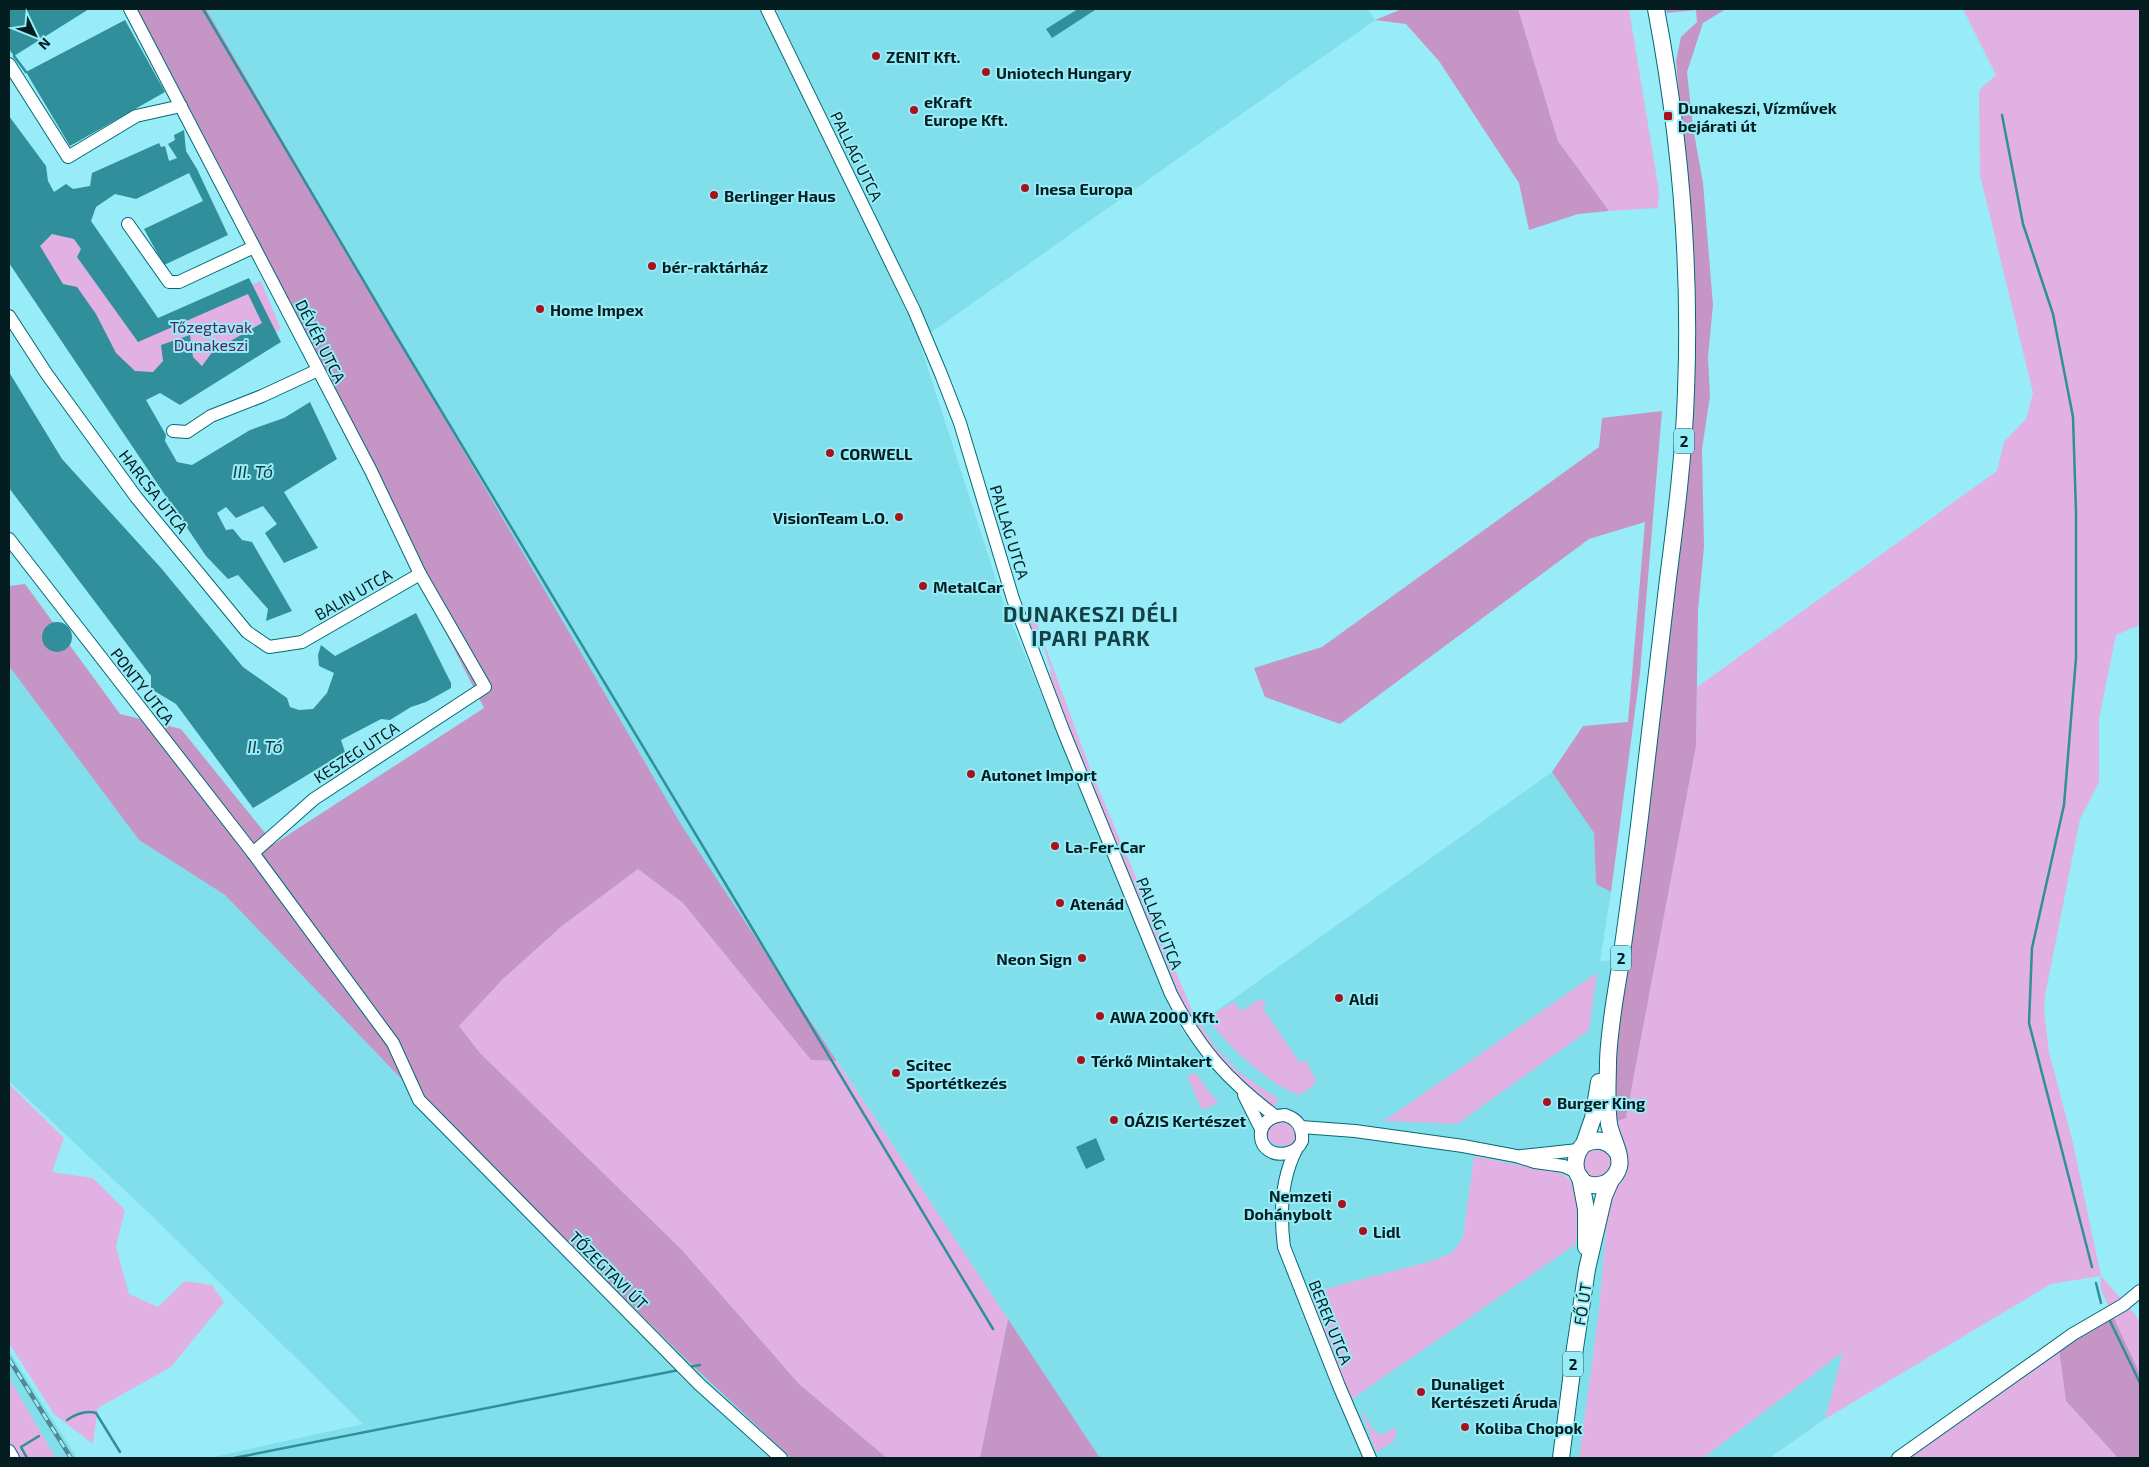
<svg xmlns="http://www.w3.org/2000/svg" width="2149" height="1467" viewBox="0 0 2149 1467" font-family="'Exo 2',sans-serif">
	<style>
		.built { fill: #81deeb }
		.green { fill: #e2b1e3 }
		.forest { fill: #c595c6 }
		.water { fill: #308f9a; fill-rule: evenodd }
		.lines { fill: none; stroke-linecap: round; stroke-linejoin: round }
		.stream { stroke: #308f9a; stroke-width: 2.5 }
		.minor-casing { stroke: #006a74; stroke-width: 14 }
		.major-casing { stroke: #006a74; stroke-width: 18 }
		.minor { stroke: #fff; stroke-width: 12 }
		.major { stroke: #fff; stroke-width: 16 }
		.rail-casing { stroke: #508890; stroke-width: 4.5 }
		.rail { stroke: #98ecf7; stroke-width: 2.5; stroke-dasharray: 8; stroke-linecap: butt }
		.poi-dot { fill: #a7121b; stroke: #98ecf7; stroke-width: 2 }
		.labels { text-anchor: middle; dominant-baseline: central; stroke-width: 4; stroke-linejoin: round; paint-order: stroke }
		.shield { fill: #98ecf7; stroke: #305b60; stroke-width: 1 }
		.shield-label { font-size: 15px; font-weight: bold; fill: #031d20 }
		.poi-label { font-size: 16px; font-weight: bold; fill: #031d20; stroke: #98ecf7; text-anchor: start }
		.street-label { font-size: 16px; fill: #031d20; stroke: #98ecf7 }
		.park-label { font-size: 16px; fill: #5c225e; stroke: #98ecf7 }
		.water-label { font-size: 18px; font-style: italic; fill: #123d42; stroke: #98ecf7 }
		.district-label { font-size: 21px; font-weight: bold; letter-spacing: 1px; fill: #134146; stroke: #98ecf7 }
	</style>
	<rect width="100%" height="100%" fill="#98ecf7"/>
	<g class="built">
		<polygon points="206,9 1368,9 1375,20 919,341 1006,610 1184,1034 1552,772 1594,833 1596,883 1611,892 1600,961 1626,960 1613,1123 1584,1130 1582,1135 1573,1143 1564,1147 1563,1174 1474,1156 1463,1238 1452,1253 1432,1261 1309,1293 1349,1400 1578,1198 1609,1197 1599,1312 1579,1458 1100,1458 682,826"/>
		<polygon points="9,666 139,840 225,895 412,1090 691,1364 791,1458 209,1458 363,1424 153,1217 9,1081"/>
		<polygon points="9,1351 77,1458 56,1458 9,1378"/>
		<polygon points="1843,1352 1825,1419 1769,1458 1703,1458"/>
	</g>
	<g class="green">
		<polygon points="1518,9 1629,9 1659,191 1658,208 1609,211 1558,141"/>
		<polygon points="1963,9 2140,9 2140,625 2116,635 2099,719 2099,782 2080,819 2045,996 2044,1010 2049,1052 2073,1143 2101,1276 2134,1313 2140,1323 2140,1374 2101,1290 2100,1276 2051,1284 1825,1419 1843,1352 1703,1458 1579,1458 1599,1312 1609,1197 1626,1175 1628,1164 1613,1123 1626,1118 1696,746 1697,687 1997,471 2004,442 2026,419 2033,393 1980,175 1979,90 1996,75"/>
		<polygon points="73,227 141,330 261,281 281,329 197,378 123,391 27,243"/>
		<polygon points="1028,609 1036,621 1091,771 1192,1010 1215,1047 1239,1072 1279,1100 1274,1107 1270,1107 1219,1059 1189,1017 1165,966 1055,695 1050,672 1051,670 1044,648 1039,644 1029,628 1025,610"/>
		<polygon points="638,869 683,903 811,1060 837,1061 1008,1319 980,1458 887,1458 799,1384 682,1250 480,1053 459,1026 503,979 562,926"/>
		<polygon points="1597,973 1589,1030 1457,1124 1384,1121"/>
		<path d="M1260,999L1267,1003L1262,1007L1300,1063L1306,1060L1316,1081L1313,1086L1299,1095C1269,1085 1226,1044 1207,1018L1234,1002L1241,1011Z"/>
		<polygon points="1195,1073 1218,1103 1202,1110 1187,1076"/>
		<polygon points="9,1084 64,1138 52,1172 93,1178 125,1210 116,1247 129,1294 158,1307 185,1281 212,1285 224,1302 171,1367 98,1408 93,1444 54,1414 9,1343"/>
		<path d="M1280,1121L1292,1124L1296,1128V1142L1289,1147L1273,1144L1267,1136C1268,1126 1270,1124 1280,1121Z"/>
		<circle cx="1597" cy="1163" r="14"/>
		<path d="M1474,1156L1563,1174C1585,1188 1577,1221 1576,1244L1349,1401L1309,1293L1432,1261L1452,1253L1463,1238Z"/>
		<polygon points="2059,1349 2066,1401 2118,1458 1907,1458"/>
		<polygon points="9,1378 56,1458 17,1458 9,1444"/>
		<polygon points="1363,1411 1368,1422 1377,1434 1386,1433 1393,1428 1397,1431 1393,1442 1376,1452 1362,1413"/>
	</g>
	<g class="forest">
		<polygon points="129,9 206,9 682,826 837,1061 811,1060 683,903 638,869 562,926 503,979 459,1026 480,1053 682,1250 799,1384 887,1458 791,1458 691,1364 412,1090 225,895 139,840 9,666 9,586 25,584 120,714 181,729 274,844 484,708"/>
		<polygon points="1402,9 1518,9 1558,141 1609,211 1578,214 1529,230 1519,183 1439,61 1406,24 1375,20"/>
		<polygon points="1666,9 1726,9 1703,23 1687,72 1693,127 1703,183 1713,305 1708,357 1710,396 1702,449 1704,547 1698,611 1696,746 1626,1118 1613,1123 1614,1059 1689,464 1682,129 1676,61 1681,37 1697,22 1696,10 1667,13"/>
		<polygon points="1662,411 1640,673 1611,892 1596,884 1594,833 1552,772 1583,726 1628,722 1645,522 1589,539 1340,724 1265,697 1254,668 1322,647 1599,447 1602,418"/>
		<polygon points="2112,1314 2140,1374 2140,1458 2118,1458 2066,1401 2059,1349"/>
		<polygon points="1008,1319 1100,1458 980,1458"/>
	</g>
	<g class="water">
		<polygon points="9,9 89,9 14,56 9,49"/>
		<polygon points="1078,9 1095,10 1052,38 1046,29"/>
		<polygon points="125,20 165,92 70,146 26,72"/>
		<path d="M9,116L46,166L48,181L54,192L66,184L73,189L90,186L92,173L159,143L161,147L165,146L169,161L177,158L168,144L175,140L174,135L184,130L186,151L197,169L228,235L164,265L144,229L203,201L189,173L136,199L115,194L96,207L91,221L158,318L249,278L281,342L180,405L160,393L146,400L166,435L165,441L177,462L192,465L250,430L284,418L310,402L337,459L284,492L318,548L284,563L265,533L277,524L263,506L236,518L226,507L217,513L226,530L233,529L242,540L252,542L292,611L266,621L268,609L238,575L228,579L206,556L9,263ZM52,234L74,239L81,249L77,257L138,342L248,294L262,323L213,351L202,366L193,357L190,335L161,345L163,361L153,372L135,371L116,353L96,314L77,287L63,284L40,246Z"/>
		<polygon points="9,372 62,459 161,568 243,667 287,698 290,707 299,710 313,709 327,693 334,673 319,666 318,655 321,645 335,656 416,613 451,683 451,688 426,702 411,707 390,720 381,719 341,740 345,752 253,808 176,704 151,689 151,676 9,488"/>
		<circle cx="57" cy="637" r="15"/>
		<polygon points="1096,1138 1105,1160 1086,1169 1076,1147"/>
	</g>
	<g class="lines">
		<g class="stream">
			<polyline points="203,9 395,334 993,1329"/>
			<polyline points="14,56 26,72"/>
			<polyline points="2002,115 2023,224 2053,314 2073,417 2076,512 2076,658 2064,805 2032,948 2029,1023 2092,1267"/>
			<polyline points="2096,1283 2101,1303"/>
			<polyline points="2109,1319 2140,1383"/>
			<polyline points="689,1367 700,1365"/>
			<path d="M67,1420C76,1414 85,1410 96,1413L120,1452"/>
			<polyline points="27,1458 21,1447 39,1436"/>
			<polyline points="234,1458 679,1370"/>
		</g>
		<defs>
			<g id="minor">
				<polyline points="130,9 371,471 420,574 485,687 314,799 253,853"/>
				<path d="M767,9L914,310L941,374L960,423L1013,599L1063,730L1171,994C1199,1048 1226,1079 1275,1116"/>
				<polyline points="9,64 68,157 136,116 181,106"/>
				<polyline points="128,224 169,282 179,282 254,247"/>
				<polyline points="9,316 46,373 136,497 247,632 269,647 302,642 420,574"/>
				<polyline points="173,431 187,432 211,416 262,396 318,370"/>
				<polyline points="9,539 253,853 393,1043 419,1100 699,1384 781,1458"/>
				<polyline points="1244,1095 1261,1129"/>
				<path d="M1285,1115C1298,1119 1303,1128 1302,1141C1299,1148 1295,1151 1287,1153C1256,1160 1249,1116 1285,1115Z"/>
				<polyline points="1301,1127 1355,1131 1463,1146 1516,1156 1535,1162 1564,1166 1576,1172"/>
				<path d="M1296,1150C1281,1179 1280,1215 1284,1247L1339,1386L1370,1458"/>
				<polyline points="1521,1156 1578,1150"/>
				<polyline points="9,1451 13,1458"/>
				<polyline points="1898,1458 2073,1334 2123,1305 2140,1291"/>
			</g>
			<g id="major">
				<polyline points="1584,1144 1593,1118 1599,1082"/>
				<path d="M1617,1152C1608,1140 1597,1138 1584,1144C1567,1161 1577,1192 1603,1184C1611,1182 1617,1174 1619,1167C1622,1153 1611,1137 1609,1124C1606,1103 1608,1082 1608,1061C1609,1030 1615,998 1620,967C1627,917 1634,867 1640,817C1649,738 1659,659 1668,579C1676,517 1684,454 1686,391C1691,263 1680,135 1656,9"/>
				<polyline points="1580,1177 1586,1209 1586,1247"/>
				<polyline points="1561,1458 1575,1348 1587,1269 1604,1196 1611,1180"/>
			</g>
		</defs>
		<use href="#minor" class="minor-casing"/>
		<use href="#major" class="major-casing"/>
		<use href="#minor" class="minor"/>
		<use href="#major" class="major"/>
		<defs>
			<polyline id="rail" points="9,1359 71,1458"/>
		</defs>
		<use href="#rail" class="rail-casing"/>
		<use href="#rail" class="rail"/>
	</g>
	<g class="poi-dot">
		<circle cx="876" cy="56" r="5"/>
		<circle cx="986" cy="72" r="5"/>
		<circle cx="914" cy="110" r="5"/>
		<rect x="1663" y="111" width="10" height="10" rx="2.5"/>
		<circle cx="1025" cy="188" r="5"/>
		<circle cx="714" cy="195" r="5"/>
		<circle cx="652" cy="266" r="5"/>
		<circle cx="540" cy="309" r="5"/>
		<circle cx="830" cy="453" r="5"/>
		<circle cx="899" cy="517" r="5"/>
		<circle cx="923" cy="586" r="5"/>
		<circle cx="971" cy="774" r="5"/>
		<circle cx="1055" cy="846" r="5"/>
		<circle cx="1060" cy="903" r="5"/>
		<circle cx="1082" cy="958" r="5"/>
		<circle cx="1339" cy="998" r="5"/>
		<circle cx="1100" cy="1016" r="5"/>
		<circle cx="1081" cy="1060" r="5"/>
		<circle cx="896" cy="1073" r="5"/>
		<circle cx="1547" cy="1102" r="5"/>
		<circle cx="1114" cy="1120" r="5"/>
		<circle cx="1342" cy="1204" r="5"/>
		<circle cx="1363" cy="1231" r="5"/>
		<circle cx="1421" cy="1392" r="5"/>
		<circle cx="1465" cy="1427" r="5"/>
	</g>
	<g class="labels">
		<g class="shield">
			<rect x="1674" y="428.5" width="20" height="25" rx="4"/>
			<rect x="1611" y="945.5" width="20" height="25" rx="4"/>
			<rect x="1563" y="1351.5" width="20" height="25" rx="4"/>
		</g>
		<g class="shield-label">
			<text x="1684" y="441">2</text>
			<text x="1621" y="958">2</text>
			<text x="1573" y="1364">2</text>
		</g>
		<g class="poi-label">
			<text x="886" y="56">ZENIT Kft.</text>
			<text x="996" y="72">Uniotech Hungary</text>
			<text x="924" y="101">eKraft<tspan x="924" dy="18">Europe Kft.</tspan></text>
			<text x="1678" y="107">Dunakeszi, Vízművek<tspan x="1678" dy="18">bejárati út</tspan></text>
			<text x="1035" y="188">Inesa Europa</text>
			<text x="724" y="195">Berlinger Haus</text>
			<text x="662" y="266">bér-raktárház</text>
			<text x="550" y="309">Home Impex</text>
			<text x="840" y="453">CORWELL</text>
			<text x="889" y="517" text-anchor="end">VisionTeam L.O.</text>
			<text x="933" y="586">MetalCar</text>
			<text x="981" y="774">Autonet Import</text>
			<text x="1065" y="846">La-Fer-Car</text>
			<text x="1070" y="903">Atenád</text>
			<text x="1072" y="958" text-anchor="end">Neon Sign</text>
			<text x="1349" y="998">Aldi</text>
			<text x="1110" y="1016">AWA 2000 Kft.</text>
			<text x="1091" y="1060">Térkő Mintakert</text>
			<text x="906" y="1064">Scitec<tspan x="906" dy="18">Sportétkezés</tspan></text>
			<text x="1557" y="1102">Burger King</text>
			<text x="1124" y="1120">OÁZIS Kertészet</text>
			<text x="1332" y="1195" text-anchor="end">Nemzeti<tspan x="1332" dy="18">Dohánybolt</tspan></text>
			<text x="1373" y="1231">Lidl</text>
			<text x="1431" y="1383">Dunaliget<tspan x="1431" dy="18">Kertészeti Áruda</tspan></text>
			<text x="1475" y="1427">Koliba Chopok</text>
		</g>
		<g class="street-label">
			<text transform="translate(857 156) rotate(64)">PALLAG UTCA</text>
			<text transform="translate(321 341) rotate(63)">DÉVÉR UTCA</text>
			<text transform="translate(154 491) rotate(52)">HARCSA UTCA</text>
			<text transform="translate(1010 532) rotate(73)">PALLAG UTCA</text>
			<text transform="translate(353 594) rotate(-30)">BALIN UTCA</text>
			<text transform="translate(143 686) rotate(52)">PONTY UTCA</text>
			<text transform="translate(356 752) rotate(-33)">KESZEG UTCA</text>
			<text transform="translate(1160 923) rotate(68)">PALLAG UTCA</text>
			<text transform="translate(609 1270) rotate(45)">TŐZEGTAVI ÚT</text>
			<text transform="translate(1582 1304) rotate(-81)">FŐ ÚT</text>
			<text transform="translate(1331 1322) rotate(68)">BEREK UTCA</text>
		</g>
		<g class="park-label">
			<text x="211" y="326">Tőzegtavak<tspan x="211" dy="18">Dunakeszi</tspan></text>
		</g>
		<g class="water-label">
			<text x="253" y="471">III. Tó</text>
			<text x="265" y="746">II. Tó</text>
		</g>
		<g class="district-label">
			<text x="1091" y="613">DUNAKESZI DÉLI<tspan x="1091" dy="24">IPARI PARK</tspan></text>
		</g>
	</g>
	<rect width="2149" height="1467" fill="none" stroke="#031d20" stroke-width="20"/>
	<g transform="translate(35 35) rotate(133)" stroke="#98ecf7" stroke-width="4" paint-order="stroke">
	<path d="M0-4L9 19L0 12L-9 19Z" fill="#031d20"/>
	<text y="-8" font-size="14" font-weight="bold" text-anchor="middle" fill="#031d20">N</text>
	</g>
</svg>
